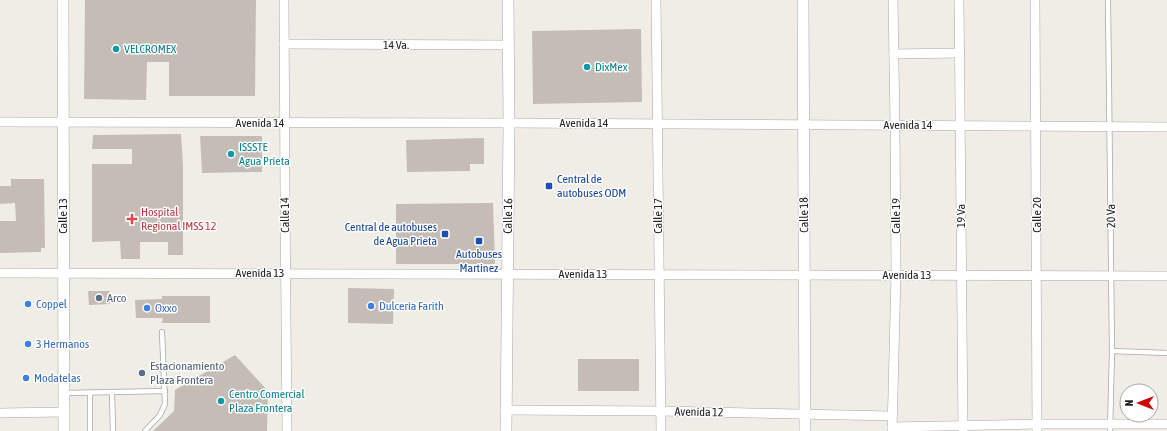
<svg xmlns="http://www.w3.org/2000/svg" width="1167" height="431" viewBox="0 0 1167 431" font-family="'Asap Condensed',sans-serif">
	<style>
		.building { fill: #c5bdb5 }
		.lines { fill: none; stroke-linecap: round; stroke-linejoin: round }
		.service-casing { stroke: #a7a7a7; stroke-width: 6 }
		.minor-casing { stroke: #a7a7a7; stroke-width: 10 }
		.tertiary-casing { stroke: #a7a7a7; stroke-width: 12 }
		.service { stroke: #fff; stroke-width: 4.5 }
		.minor { stroke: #fff; stroke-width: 9 }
		.tertiary { stroke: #fff; stroke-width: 11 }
		.culture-dot { fill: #0f9aa8; stroke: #fff; stroke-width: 1.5 }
		.transit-dot { fill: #1a4fb4; stroke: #fff; stroke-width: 1.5 }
		.health-dot { fill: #e0444e; stroke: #fff; stroke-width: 1.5 }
		.service-dot { fill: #5c6f8a; stroke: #fff; stroke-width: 1.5 }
		.shop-dot { fill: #3f7fe0; stroke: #fff; stroke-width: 1.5 }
		.labels { text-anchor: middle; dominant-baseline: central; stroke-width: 3; stroke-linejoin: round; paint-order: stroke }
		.street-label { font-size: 12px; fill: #202020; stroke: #fff }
		.culture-label { font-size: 12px; fill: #0d838f; stroke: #fff; text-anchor: start }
		.transit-label { font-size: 12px; fill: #164399; stroke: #fff; text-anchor: start }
		.health-label { font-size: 12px; fill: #be3a42; stroke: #fff; text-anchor: start }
		.service-label { font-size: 12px; fill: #4e5e75; stroke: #fff; text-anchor: start }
		.shop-label { font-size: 12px; fill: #366cbe; stroke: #fff; text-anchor: start }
	</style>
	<rect width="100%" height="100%" fill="#f0ede6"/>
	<g class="building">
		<polygon points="85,0 256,0 255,96 169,96 169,62 147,62 146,100 84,99"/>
		<polygon points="641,29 642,102 533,104 532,31"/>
		<polygon points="181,134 183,165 183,255 168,255 168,242 140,242 140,259 121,259 120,241 92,242 92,164 132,164 132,149 92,149 93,135"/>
		<polygon points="200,136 262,136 262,172 202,173"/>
		<polygon points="484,138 484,164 470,164 470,171 407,172 406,140"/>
		<polygon points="11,179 44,179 45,248 41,248 41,252 0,253 0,221 16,221 15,203 0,204 0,186 11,186"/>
		<polygon points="493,203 495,264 396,264 396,204"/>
		<polygon points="348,288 394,289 393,324 348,323"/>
		<polygon points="88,291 110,291 110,304 89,305"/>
		<polygon points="162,296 210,296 210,323 162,323 163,318 136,318 135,300 162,299"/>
		<polygon points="235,355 268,391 267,431 153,431 174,411 175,390"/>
		<rect x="578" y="359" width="61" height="32"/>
	</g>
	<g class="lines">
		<defs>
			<g id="service">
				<polyline points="1108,0 1112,351 1110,431"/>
				<polyline points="1112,351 1167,353"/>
				<polyline points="112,392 113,431"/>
				<polyline points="64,393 165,391"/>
				<polyline points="90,393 90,431"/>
				<polyline points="145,431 160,415 165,404 162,332"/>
			</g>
			<g id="minor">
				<path d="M284,0C284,144 286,287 287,431"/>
				<polyline points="656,0 661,431"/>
				<polyline points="959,0 963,431"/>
				<polyline points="1035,0 1037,431"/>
				<polyline points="284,44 508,45"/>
				<polyline points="894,54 960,53"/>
				<polyline points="0,122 509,123 1167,127"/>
				<polyline points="0,273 1167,276"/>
				<polyline points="505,410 661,411 892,416"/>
				<polyline points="0,413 64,412"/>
				<polyline points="892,427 1037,424 1167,424"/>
				<polyline points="892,431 896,275 895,125 893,0"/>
			</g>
			<g id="tertiary">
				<polyline points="63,0 64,431"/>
				<polyline points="803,0 805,431"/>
				<polyline points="506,431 509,123 508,0"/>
			</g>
		</defs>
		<use href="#service" class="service-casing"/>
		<use href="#minor" class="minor-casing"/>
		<use href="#tertiary" class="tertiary-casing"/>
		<use href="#service" class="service"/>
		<use href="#minor" class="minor"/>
		<use href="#tertiary" class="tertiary"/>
	</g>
	<g class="culture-dot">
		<circle cx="116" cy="49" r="4"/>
		<circle cx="587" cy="67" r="4"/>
		<circle cx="231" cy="154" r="4"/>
		<circle cx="221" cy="401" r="4"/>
	</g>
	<g class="transit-dot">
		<rect x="545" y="182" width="8" height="8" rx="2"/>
		<rect x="441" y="230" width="8" height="8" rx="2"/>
		<rect x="475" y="237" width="8" height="8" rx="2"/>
	</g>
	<path class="health-dot" d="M130 213h4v4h4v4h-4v4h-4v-4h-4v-4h4z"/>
	<g class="service-dot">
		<circle cx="99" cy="298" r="4"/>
		<circle cx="142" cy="373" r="4"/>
	</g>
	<g class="shop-dot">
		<circle cx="28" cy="304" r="4"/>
		<circle cx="371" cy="306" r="4"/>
		<circle cx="147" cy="308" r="4"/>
		<circle cx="28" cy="344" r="4"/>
		<circle cx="26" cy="378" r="4"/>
	</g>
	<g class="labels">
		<g class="street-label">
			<text x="396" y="45">14 Va.</text>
			<text x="260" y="123">Avenida 14</text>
			<text x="584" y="123">Avenida 14</text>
			<text x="908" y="125">Avenida 14</text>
			<text transform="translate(285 215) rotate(-91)">Calle 14</text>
			<text transform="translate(804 215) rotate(-91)">Calle 18</text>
			<text transform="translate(1037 215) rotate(-90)">Calle 20</text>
			<text transform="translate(63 216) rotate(-90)">Calle 13</text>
			<text transform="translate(508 216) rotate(-89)">Calle 16</text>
			<text transform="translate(658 216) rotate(-90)">Calle 17</text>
			<text transform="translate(896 216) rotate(-90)">Calle 19</text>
			<text transform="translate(961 216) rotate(-90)">19 Va</text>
			<text transform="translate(1111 216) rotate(-91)">20 Va</text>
			<text x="260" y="273">Avenida 13</text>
			<text x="583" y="274">Avenida 13</text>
			<text x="907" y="275">Avenida 13</text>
			<text transform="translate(699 412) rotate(1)">Avenida 12</text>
		</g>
		<g class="culture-label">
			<text x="124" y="49">VELCROMEX</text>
			<text x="595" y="67">DixMex</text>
			<text x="239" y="147">ISSSTE<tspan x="239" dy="14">Agua Prieta</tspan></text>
			<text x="229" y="394">Centro Comercial<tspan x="229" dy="14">Plaza Frontera</tspan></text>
		</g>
		<g class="transit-label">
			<text x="557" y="179">Central de<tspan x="557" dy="14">autobuses ODM</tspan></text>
			<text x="437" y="227" text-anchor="end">Central de autobuses<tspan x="437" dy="14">de Agua Prieta</tspan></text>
			<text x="479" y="254" text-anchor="middle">Autobuses<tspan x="479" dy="14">Martinez</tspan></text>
		</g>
		<g class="health-label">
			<text x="141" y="212">Hospital<tspan x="141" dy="14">Regional IMSS 12</tspan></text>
		</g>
		<g class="service-label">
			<text x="107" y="298">Arco</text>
			<text x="150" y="366">Estacionamiento<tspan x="150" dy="14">Plaza Frontera</tspan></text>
		</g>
		<g class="shop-label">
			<text x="36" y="304">Coppel</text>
			<text x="379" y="306">Dulcería Farith</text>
			<text x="155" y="308">Oxxo</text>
			<text x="36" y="344">3 Hermanos</text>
			<text x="34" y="378">Modatelas</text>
		</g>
	</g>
	<g transform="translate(1139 403) rotate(270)"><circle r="19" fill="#ffffff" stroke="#a6a6a6"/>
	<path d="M0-3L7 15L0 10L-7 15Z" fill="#cf0200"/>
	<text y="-6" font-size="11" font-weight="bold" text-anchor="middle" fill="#202020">N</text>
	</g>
</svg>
